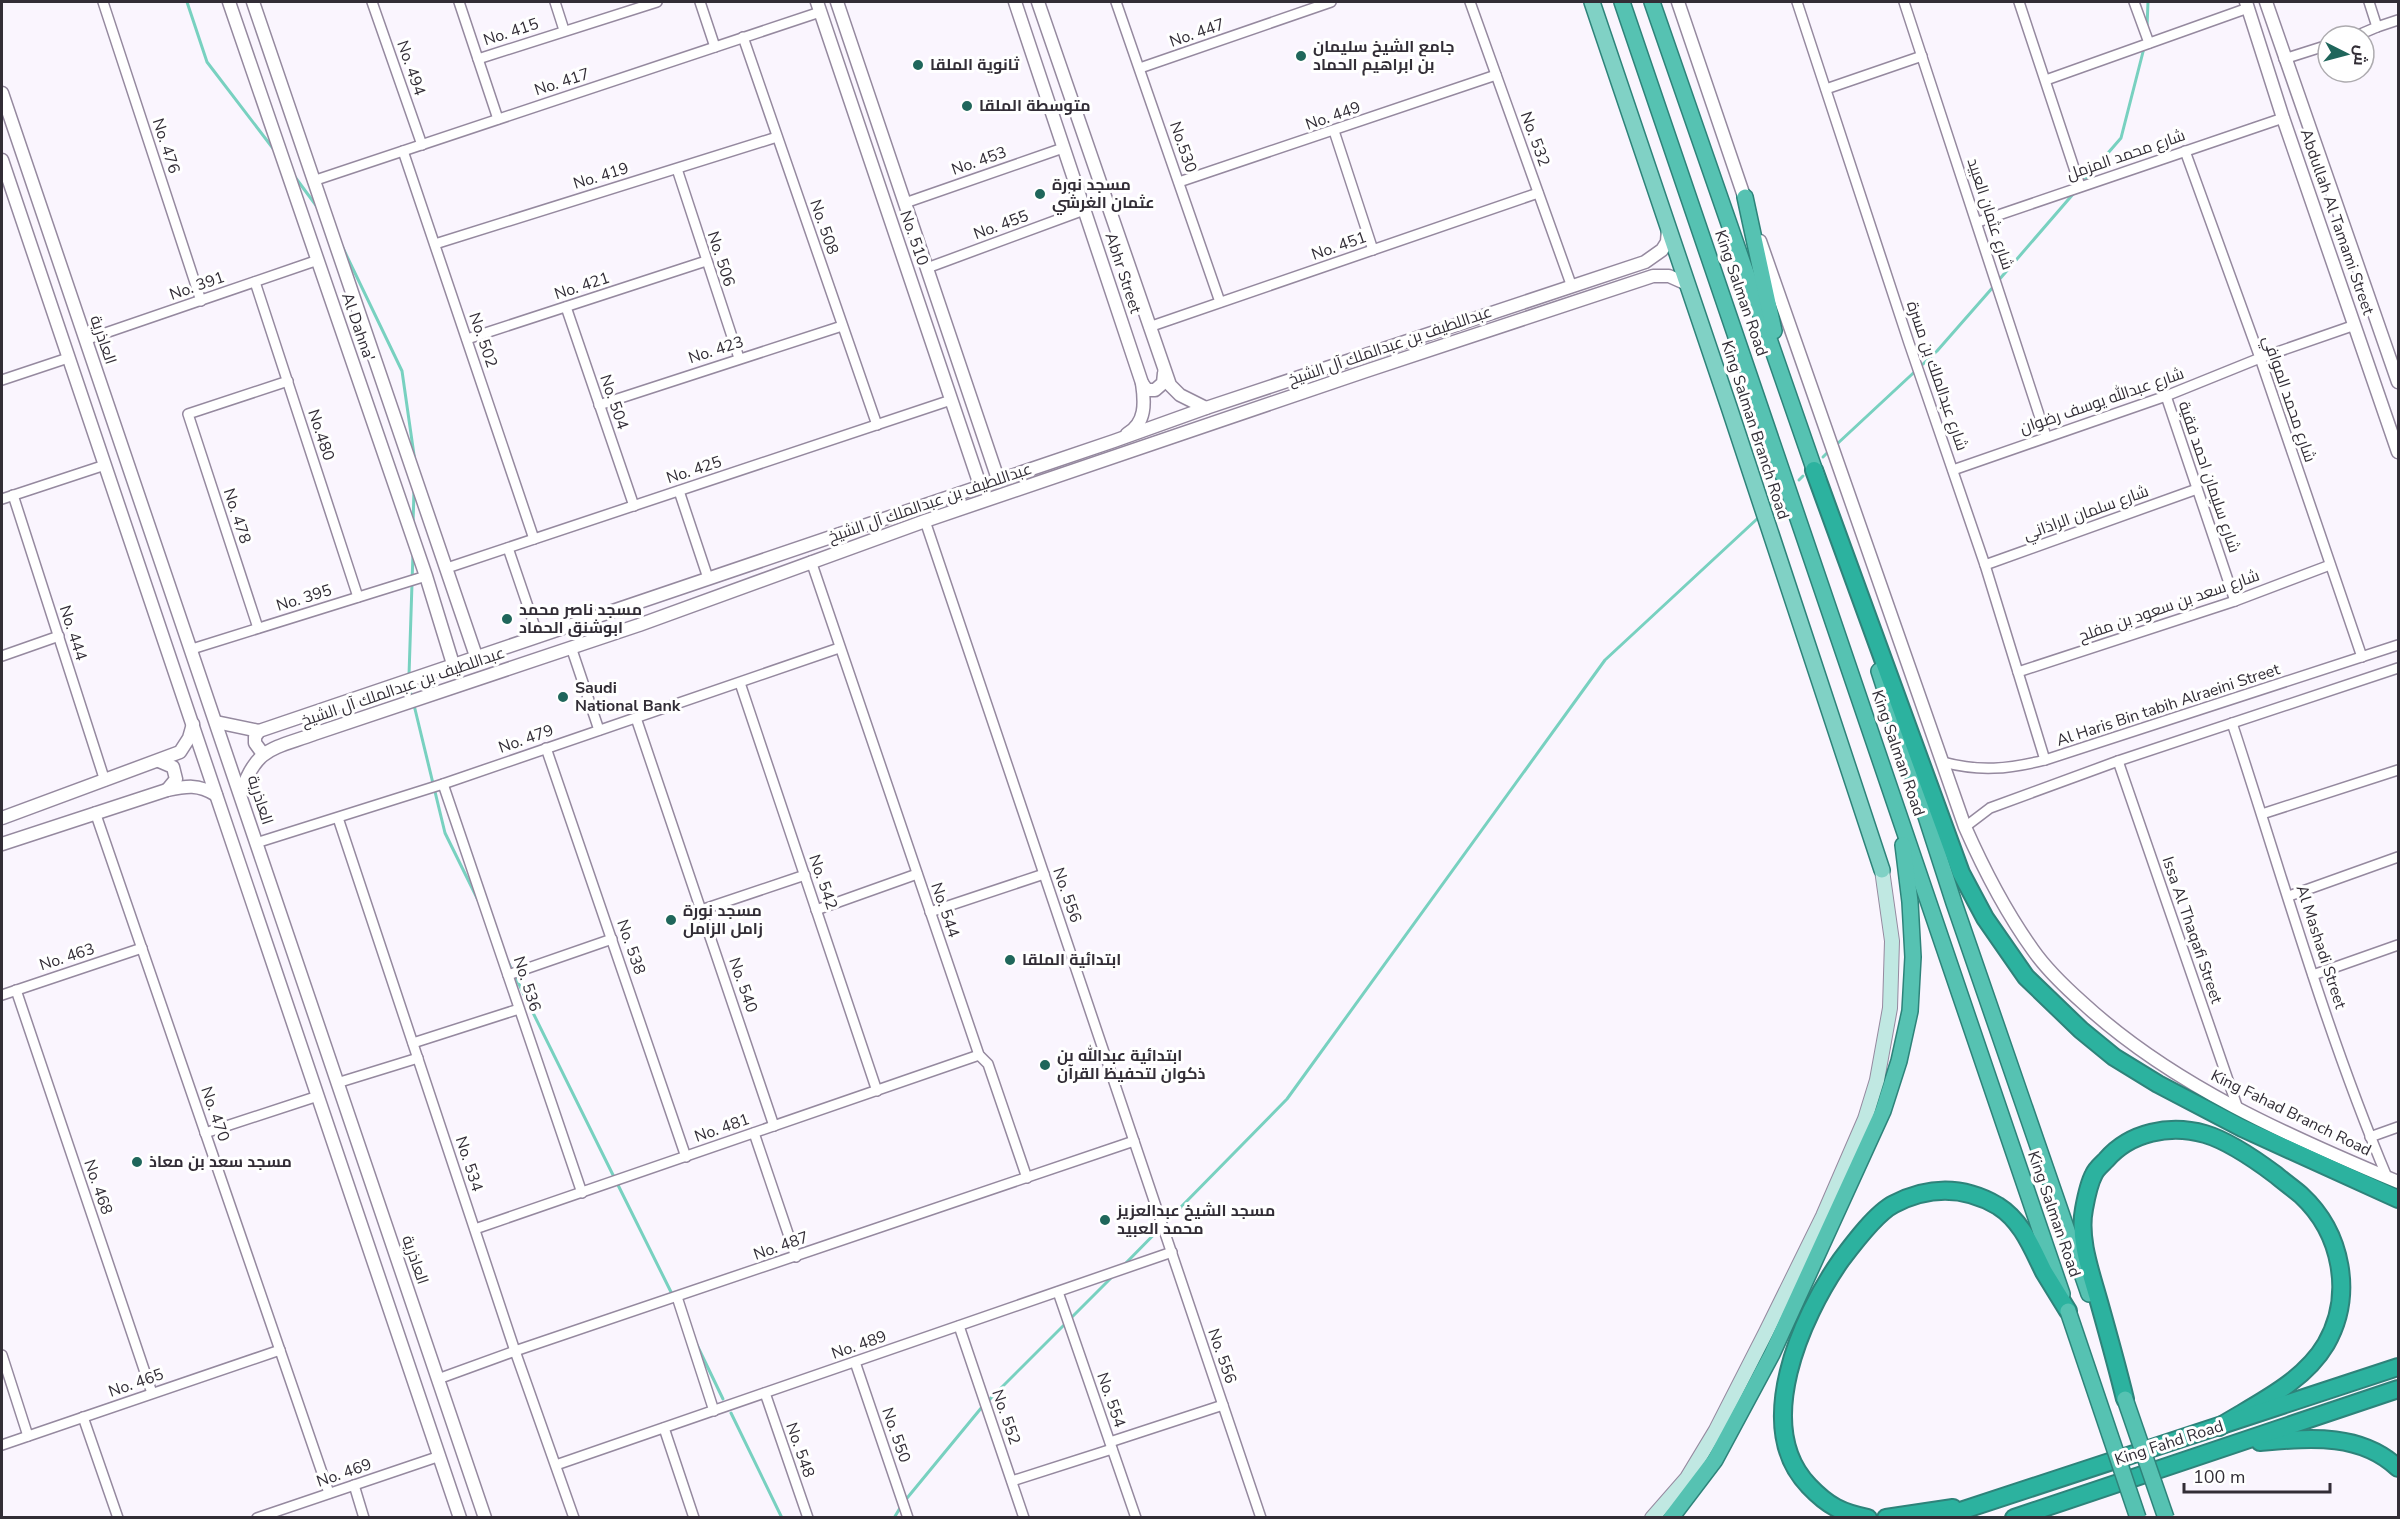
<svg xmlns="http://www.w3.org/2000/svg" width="2400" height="1519" viewBox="0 0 2400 1519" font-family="'Nunito Sans',Cairo,sans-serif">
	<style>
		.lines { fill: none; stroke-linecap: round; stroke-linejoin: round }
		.stream { stroke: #78d1c0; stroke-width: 3 }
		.minor-casing { stroke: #95899f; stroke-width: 12 }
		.tertiary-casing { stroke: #95899f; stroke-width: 15 }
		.secondary-casing { stroke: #95899f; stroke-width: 16 }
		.primary-casing { stroke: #2e837a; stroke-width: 18 }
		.trunk-casing { stroke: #2e837a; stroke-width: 18 }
		.motorway-casing { stroke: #2e837a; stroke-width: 20 }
		.minor { stroke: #fff; stroke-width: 9 }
		.tertiary { stroke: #fff; stroke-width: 12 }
		.secondary { stroke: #c0e8e2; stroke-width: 14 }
		.primary { stroke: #80d1c5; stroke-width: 15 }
		.trunk { stroke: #56c2b2; stroke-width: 15 }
		.motorway { stroke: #2cb29f; stroke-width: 16 }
		.trunk-bridge-casing { stroke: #2e837a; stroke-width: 18; stroke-linecap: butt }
		.trunk-bridge { stroke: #56c2b2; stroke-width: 15 }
		.poi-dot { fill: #1f665b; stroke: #fff; stroke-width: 2 }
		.labels { text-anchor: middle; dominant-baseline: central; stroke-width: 6; stroke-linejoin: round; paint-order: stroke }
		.street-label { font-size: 16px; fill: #322d36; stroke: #fff }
		.poi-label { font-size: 16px; font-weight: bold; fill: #322d36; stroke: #fff; text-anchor: start }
	</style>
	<rect width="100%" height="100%" fill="#faf5fe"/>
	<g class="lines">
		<g class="stream">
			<polyline points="187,2 207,62 275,151"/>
			<polyline points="2147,27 2148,2"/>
			<polyline points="295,177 318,208"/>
			<polyline points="2082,183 2121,138 2144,48"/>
			<polyline points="342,246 402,371 415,462"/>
			<polyline points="1998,281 2074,193"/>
			<polyline points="1837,444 1937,351 1994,286"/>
			<polyline points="1823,457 1828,452"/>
			<polyline points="1799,480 1803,476"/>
			<polyline points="1771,506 1779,499"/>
			<polyline points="413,525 414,490"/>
			<polyline points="409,675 413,553"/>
			<polyline points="409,685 412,699"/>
			<polyline points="414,705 445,833 478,900"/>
			<polyline points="507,960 614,1177"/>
			<polyline points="617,1183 673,1296"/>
			<polyline points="1122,1267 1287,1099 1605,660 1757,519"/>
			<polyline points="697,1345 723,1399"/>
			<polyline points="731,1413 782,1518"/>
			<polyline points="894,1518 903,1503 982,1407 1113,1276"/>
		</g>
		<defs>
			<g id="minor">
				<polyline points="103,2 201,301"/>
				<polyline points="372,2 422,145"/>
				<polyline points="459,2 498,119"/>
				<polyline points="555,2 564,30"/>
				<polyline points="700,2 715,47"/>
				<polyline points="1116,2 1220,302"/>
				<polyline points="1470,2 1572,287"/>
				<polyline points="1797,2 1909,343 1985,565 2045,760"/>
				<polyline points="1904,2 2046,436"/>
				<polyline points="2019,2 2080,186"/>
				<polyline points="2134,2 2149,43"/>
				<polyline points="2377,27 2398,20"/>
				<polyline points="2356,36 2377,27 2369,2"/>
				<polyline points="743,37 877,425"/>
				<polyline points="478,59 657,2"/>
				<polyline points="2284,59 2328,45"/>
				<polyline points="1140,68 1331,2"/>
				<polyline points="2046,80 2248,8"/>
				<polyline points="1826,89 1922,56"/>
				<polyline points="1334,131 1373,250"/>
				<polyline points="403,151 534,539"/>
				<polyline points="2185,151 2260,358 2362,657"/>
				<polyline points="677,169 739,358"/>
				<polyline points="313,181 820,12"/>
				<polyline points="1179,182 1496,75"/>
				<polyline points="905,203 1063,148"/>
				<polyline points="1978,222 2283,118"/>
				<polyline points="435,244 777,137"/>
				<polyline points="927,268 1084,210"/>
				<polyline points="255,282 358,597"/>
				<polyline points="566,307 634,506"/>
				<polyline points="1149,327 1538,193"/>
				<polyline points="467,339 706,261"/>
				<polyline points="85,340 318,260"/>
				<polyline points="2,380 68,358"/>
				<polyline points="2166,396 2235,601"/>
				<polyline points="599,405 842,326"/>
				<polyline points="1953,470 2166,396 2260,358 2355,325"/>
				<polyline points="679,491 708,578"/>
				<polyline points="13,495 105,781"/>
				<polyline points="2,499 105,465"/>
				<polyline points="925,521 1261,1518"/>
				<polyline points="508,548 538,636"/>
				<polyline points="811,561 979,1055 988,1064 1027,1178"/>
				<polyline points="1985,565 2197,489"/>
				<polyline points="447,568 951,400"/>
				<polyline points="258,628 188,414 288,381"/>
				<polyline points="571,647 599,730"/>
				<polyline points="192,649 426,576"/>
				<polyline points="2,656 59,636"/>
				<polyline points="2018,672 2235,601 2330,565"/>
				<polyline points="740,683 877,1091"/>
				<polyline points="636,718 774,1126"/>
				<path d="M2232,723C2282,875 2325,1030 2387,1177"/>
				<polyline points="546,748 686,1157"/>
				<polyline points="2118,761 2238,1109"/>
				<path d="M1943,762C1980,772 2008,769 2045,760L2398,645"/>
				<polyline points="443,784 582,1193"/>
				<polyline points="95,812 329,1493"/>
				<polyline points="2262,814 2398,770"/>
				<polyline points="338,818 515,1351 574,1518"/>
				<polyline points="1965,827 1990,808 2118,761 2398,668"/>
				<polyline points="256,843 443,784 839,648"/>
				<polyline points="2289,896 2398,857"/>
				<polyline points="701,910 805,875"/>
				<polyline points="816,910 917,874"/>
				<polyline points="930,912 1044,874"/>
				<polyline points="508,975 612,939"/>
				<polyline points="2313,975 2398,945"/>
				<polyline points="16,990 152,1393"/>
				<polyline points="2,995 142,948"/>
				<polyline points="413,1043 519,1009"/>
				<polyline points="337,1083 418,1058"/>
				<polyline points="205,1133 318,1096"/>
				<polyline points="754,1133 796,1257"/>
				<polyline points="2370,1137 2398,1127"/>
				<polyline points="475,1229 979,1055"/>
				<polyline points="1058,1292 1136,1518"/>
				<polyline points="677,1297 714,1411"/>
				<polyline points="959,1326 1024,1518"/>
				<polyline points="2,1355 28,1436"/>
				<polyline points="855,1362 908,1518"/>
				<polyline points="438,1379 515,1351 1134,1141"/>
				<polyline points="765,1393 808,1518"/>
				<polyline points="83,1417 118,1518"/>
				<polyline points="664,1428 694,1518"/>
				<polyline points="1110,1442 1223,1405"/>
				<polyline points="2,1445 280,1350"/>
				<polyline points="556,1465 1172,1252"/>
				<polyline points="1012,1481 1112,1449"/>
				<polyline points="354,1485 364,1518"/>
				<polyline points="257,1518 440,1456"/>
			</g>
			<g id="tertiary">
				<polyline points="229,2 426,576 453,664"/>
				<polyline points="253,2 476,656"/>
				<polyline points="817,2 980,485"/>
				<polyline points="837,2 998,479"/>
				<path d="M1015,2L1142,383C1145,403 1146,423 1127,434"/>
				<polyline points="1038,2 1170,385 1180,395 1206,408"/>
				<polyline points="1678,2 1747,205"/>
				<polyline points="2246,2 2283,118 2398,452"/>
				<polyline points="2266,2 2398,382"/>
				<polyline points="2,93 485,1518"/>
				<polyline points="2,160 460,1518"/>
				<path d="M1760,241L1965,827C1984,870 2005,911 2033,950C2047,970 2065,987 2083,1003C2172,1085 2288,1136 2398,1182"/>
				<polyline points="1142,383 1147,390 1155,390 1163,383 1164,373"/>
				<polyline points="216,722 259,731 1114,441 1206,408 1645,262 1662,250 1667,242 1668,228"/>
				<polyline points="259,731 255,737 255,743 263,754"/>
				<polyline points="159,761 173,767 176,779 167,790"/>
				<path d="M241,793C256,747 273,749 314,734L639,625L925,521L1363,372L1653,276H1669L1687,284"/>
				<polyline points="2,818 180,752 189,738 193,724"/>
				<path d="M2,844L167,790C187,786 198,784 216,795"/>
			</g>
			<polyline id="secondary" points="1652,1518 1687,1478 1716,1430 1766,1332 1823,1216 1865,1119 1877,1080 1890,1008 1892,941 1882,870"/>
			<polyline id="primary" points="1592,2 1729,407 1882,870"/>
			<g id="trunk">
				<polyline points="1622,2 2062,1294"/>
				<polyline points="1652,2 1818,480"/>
				<polyline points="1745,197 1774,331"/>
				<polyline points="1879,671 1954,903 2089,1294"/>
				<polyline points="1671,1518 1715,1460 1772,1354 1883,1111 1899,1061 1910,1011 1913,957 1910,902 1903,845"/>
			</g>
			<g id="motorway">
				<polyline points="1814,470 1961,873 1985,918 2026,977 2081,1030 2114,1057 2158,1084 2242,1128 2398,1199"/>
				<path d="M2125,1399C2117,1366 2108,1334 2099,1302C2091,1273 2078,1239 2084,1209C2086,1198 2089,1183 2094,1174C2096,1169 2102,1164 2106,1160C2130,1132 2170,1124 2205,1134C2229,1141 2256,1160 2276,1175C2284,1182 2293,1188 2301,1195C2342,1233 2354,1295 2326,1344C2303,1383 2256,1404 2219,1427"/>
				<path d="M2260,1442C2308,1438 2360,1432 2398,1468"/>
				<path d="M1868,1518C1842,1513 1828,1506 1809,1486C1752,1427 1801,1317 1841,1260C1853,1244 1876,1213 1894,1204C1929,1186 1964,1186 1998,1206C2022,1221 2032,1248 2044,1272C2052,1285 2060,1298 2068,1311"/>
				<polyline points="1886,1518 1953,1508"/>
				<polyline points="1939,1518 2398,1367"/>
				<polyline points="2014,1518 2398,1389"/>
			</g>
		</defs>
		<use href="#minor" class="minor-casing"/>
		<use href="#tertiary" class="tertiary-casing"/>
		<use href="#secondary" class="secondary-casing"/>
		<use href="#primary" class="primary-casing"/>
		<use href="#trunk" class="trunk-casing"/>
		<use href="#motorway" class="motorway-casing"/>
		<use href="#minor" class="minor"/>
		<use href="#tertiary" class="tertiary"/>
		<use href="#secondary" class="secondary"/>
		<use href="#primary" class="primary"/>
		<use href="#trunk" class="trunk"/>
		<use href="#motorway" class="motorway"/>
		<defs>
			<g id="trunk-bridge">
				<polyline points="2068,1311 2138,1518"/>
				<polyline points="2125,1399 2166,1518"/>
			</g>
		</defs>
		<use href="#trunk-bridge" class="trunk-bridge-casing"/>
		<use href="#trunk-bridge" class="trunk-bridge"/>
	</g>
	<g class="poi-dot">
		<circle cx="1301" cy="56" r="6"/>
		<circle cx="918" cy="65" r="6"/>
		<circle cx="967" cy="106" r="6"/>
		<circle cx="1040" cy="194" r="6"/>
		<circle cx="507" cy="619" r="6"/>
		<circle cx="563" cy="697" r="6"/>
		<circle cx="671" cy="920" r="6"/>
		<circle cx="1010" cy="960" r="6"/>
		<circle cx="1045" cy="1065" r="6"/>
		<circle cx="137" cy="1162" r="6"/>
		<circle cx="1105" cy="1220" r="6"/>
	</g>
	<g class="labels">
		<g class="street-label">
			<text transform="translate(511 32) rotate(-18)">No. 415</text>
			<text transform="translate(1197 33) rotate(-19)">No. 447</text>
			<text transform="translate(411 68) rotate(71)">No. 494</text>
			<text transform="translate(562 82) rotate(-18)">No. 417</text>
			<text transform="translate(1333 116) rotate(-19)">No. 449</text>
			<text transform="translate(1535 139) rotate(70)">No. 532</text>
			<text transform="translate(166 146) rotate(72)">No. 476</text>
			<text transform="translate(1183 147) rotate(71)">No.530</text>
			<text transform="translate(2126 155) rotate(-19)">شارع محمد المزمل</text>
			<text transform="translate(979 161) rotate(-19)">No. 453</text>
			<text transform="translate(601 176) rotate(-17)">No. 419</text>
			<text transform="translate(1990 214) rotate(72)">شارع عثمان العبيد</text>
			<text transform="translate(2337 222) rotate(71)">Abdullah Al Tamami Street</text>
			<text transform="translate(1001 225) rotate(-20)">No. 455</text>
			<text transform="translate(824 227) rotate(71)">No. 508</text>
			<text transform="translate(914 238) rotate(71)">No. 510</text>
			<text transform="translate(1339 246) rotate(-19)">No. 451</text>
			<text transform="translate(721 259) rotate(72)">No. 506</text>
			<text transform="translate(1123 273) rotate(72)">Abhr Street</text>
			<text transform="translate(197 286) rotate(-19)">No. 391</text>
			<text transform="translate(582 286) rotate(-18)">No. 421</text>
			<text transform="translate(1741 293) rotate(71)">King Salman Road</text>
			<text transform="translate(358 327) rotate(71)">Al Dahna'</text>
			<text transform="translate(103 340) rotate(71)">العاذرية</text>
			<text transform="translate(483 340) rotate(71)">No. 502</text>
			<text transform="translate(1390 346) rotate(-19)">عبداللطيف بن عبدالملك آل الشيخ</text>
			<text transform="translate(716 350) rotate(-18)">No. 423</text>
			<text transform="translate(1937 376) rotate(71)">شارع عبدالملك بن مسرة</text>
			<text transform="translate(2289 399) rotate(71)">شارع محمد الموافي</text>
			<text transform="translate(2102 401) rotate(-19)">شارع عبدالله يوسف رضوان</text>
			<text transform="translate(614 402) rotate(71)">No. 504</text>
			<text transform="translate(1755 430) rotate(72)">King Salman Branch Road</text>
			<text transform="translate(321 435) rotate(72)">No.480</text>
			<text transform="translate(694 470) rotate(-18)">No. 425</text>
			<text transform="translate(2209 477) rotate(71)">شارع سليمان احمد فقية</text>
			<text transform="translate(930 503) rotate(-19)">عبداللطيف بن عبدالملك آل الشيخ</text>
			<text transform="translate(2086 513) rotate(-20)">شارع سلمان الراذاني</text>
			<text transform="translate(237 516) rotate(72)">No. 478</text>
			<text transform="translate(304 598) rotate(-17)">No. 395</text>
			<text transform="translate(2169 606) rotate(-19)">شارع سعد بن سعود بن مفلح</text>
			<text transform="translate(73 633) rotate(72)">No. 444</text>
			<text transform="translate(403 687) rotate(-19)">عبداللطيف بن عبدالملك آل الشيخ</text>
			<text transform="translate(2168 705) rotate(-18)">Al Haris Bin tabih Alraeini Street</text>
			<text transform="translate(526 739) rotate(-19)">No. 479</text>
			<text transform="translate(1898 753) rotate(71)">King Salman Road</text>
			<text transform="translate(260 800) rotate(72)">العاذرية</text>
			<text transform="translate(823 882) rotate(71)">No. 542</text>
			<text transform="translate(1067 895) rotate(71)">No. 556</text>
			<text transform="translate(945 910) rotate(71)">No. 544</text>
			<text transform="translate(2192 930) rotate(71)">Issa Al Thaqafi Street</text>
			<text transform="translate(631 947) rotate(71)">No. 538</text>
			<text transform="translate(2321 947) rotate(72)">Al Mashadi Street</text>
			<text transform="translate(67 957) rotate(-18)">No. 463</text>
			<text transform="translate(527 984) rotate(72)">No. 536</text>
			<text transform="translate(743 985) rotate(71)">No. 540</text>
			<text transform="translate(2291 1113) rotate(26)">King Fahad Branch Road</text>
			<text transform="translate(215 1114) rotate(71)">No. 470</text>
			<text transform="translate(722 1128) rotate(-19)">No. 481</text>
			<text transform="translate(469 1164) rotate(72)">No. 534</text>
			<text transform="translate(98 1187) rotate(71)">No. 468</text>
			<text transform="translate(2054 1214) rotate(71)">King Salman Road</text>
			<text transform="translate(781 1246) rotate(-19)">No. 487</text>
			<text transform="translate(415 1260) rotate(71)">العاذرية</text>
			<text transform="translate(859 1345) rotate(-19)">No. 489</text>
			<text transform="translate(1222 1356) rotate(71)">No. 556</text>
			<text transform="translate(136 1383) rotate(-19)">No. 465</text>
			<text transform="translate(1111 1400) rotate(71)">No. 554</text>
			<text transform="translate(1006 1417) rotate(71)">No. 552</text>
			<text transform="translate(896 1435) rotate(71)">No. 550</text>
			<text transform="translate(2169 1443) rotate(-18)">King Fahd Road</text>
			<text transform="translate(800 1450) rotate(71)">No. 548</text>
			<text transform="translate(344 1473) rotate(-19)">No. 469</text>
		</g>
		<g class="poi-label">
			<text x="1313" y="47">جامع الشيخ سليمان<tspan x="1313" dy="18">بن ابراهيم الحماد</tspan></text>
			<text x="930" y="65">ثانوية الملقا</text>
			<text x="979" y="106">متوسطة الملقا</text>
			<text x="1052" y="185">مسجد نورة<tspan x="1052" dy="18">عثمان الغرشي</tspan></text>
			<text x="519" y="610">مسجد ناصر محمد<tspan x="519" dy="18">ابوشنق الحماد</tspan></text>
			<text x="575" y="688">Saudi<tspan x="575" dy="18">National Bank</tspan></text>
			<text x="683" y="911">مسجد نورة<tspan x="683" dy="18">زامل الزامل</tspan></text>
			<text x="1022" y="960">ابتدائية الملقا</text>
			<text x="1057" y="1056">ابتدائية عبدالله بن<tspan x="1057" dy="18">ذكوان لتحفيظ القرآن</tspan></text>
			<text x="149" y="1162">مسجد سعد بن معاذ</text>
			<text x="1117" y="1211">مسجد الشيخ عبدالعزيز<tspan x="1117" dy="18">محمد العبيد</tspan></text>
		</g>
	</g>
	<rect width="2400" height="1519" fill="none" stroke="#322d36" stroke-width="6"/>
	<g transform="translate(2346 54) rotate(96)"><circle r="28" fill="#ffffff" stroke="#adabaf" stroke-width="1.5"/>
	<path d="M0-4.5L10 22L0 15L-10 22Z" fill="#1f665b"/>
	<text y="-9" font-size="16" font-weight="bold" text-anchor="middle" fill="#322d36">ش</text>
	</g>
	<path d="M2184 1483v9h146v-9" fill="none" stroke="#322d36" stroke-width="3"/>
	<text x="2193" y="1483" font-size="18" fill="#322d36" stroke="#ffffff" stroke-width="4.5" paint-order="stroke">100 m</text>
</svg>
